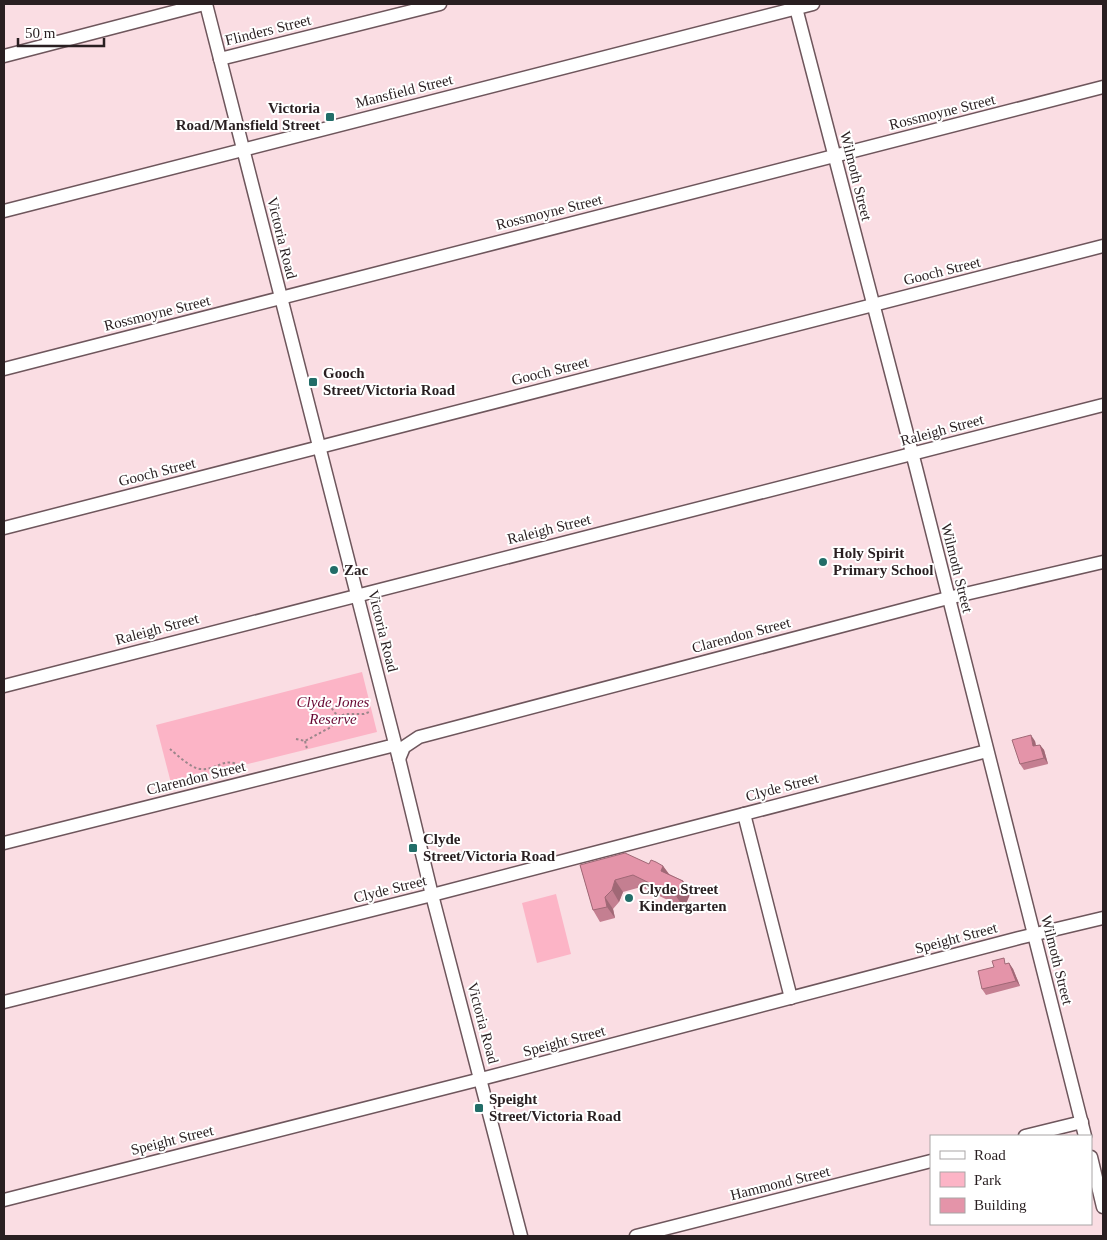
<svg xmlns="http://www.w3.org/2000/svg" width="1107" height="1240" viewBox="0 0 1107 1240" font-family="'Times New Roman',serif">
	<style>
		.green { fill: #fcb4c6 }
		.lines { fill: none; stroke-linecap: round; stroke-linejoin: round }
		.minor-casing { stroke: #6e565c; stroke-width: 15 }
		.path { stroke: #9b868b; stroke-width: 2; stroke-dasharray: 2.5 2.5; stroke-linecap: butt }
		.minor { stroke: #fff; stroke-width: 12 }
		.wall { fill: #c47f91 }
		.shaded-wall { fill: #a06876 }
		.building { fill: #e494a9; stroke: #a06876 }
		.poi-dot { fill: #226d68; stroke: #fff; stroke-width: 2 }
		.labels { text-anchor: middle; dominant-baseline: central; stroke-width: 4; stroke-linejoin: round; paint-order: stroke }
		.street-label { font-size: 15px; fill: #291f21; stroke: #fff }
		.poi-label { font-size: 15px; font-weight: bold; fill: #291f21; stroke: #fff; text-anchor: start }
		.park-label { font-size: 15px; font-style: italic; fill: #680732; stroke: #fff }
	</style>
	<rect width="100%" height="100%" fill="#fadde3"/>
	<g class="green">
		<polygon points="362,672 377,732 171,783 156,725"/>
		<polygon points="556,894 571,954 537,963 522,903"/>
	</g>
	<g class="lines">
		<defs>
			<g id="minor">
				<polyline points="206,4 399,759 432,895 521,1236"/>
				<polyline points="796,8 916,468 1085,1136"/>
				<polyline points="4,56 204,4"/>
				<polyline points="220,59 440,4"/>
				<polyline points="4,211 813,4"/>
				<polyline points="4,369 1103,87"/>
				<polyline points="4,528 1103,246"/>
				<path d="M4,686C370,591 737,500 1103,405"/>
				<polyline points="399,759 404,747 419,737 948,598 1103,562"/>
				<polyline points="744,814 791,998"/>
				<polyline points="4,843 395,745"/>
				<polyline points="4,1002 432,895 987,751"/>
				<polyline points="1025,1136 1082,1122"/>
				<polyline points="1091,1157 1103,1207"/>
				<polyline points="4,1200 481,1079 1019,938 1103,918"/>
				<polyline points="636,1236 931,1161"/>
			</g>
		</defs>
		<use href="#minor" class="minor-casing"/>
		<g class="path">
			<polyline points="326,700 335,713 340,716"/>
			<polyline points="296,739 305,741 331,727 340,716 346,714 364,714 369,712"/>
			<polyline points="305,741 307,749"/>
			<path d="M170,749C177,755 191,768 200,769C217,771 224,755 242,767"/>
		</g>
		<use href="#minor" class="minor"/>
	</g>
	<g class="wall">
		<polygon points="1035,741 1036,746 1040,745 1044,750 1048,764 1024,770 1020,764"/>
		<polygon points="649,864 663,866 669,874 683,881 691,892 684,908 641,887 623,892 619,902 613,909 615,918 600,922 593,910 580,865"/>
		<polygon points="1009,963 1013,969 1020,986 986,995 982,989 1007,964"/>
	</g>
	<g class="shaded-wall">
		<polygon points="1031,735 1035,741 1037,752 1033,746"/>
		<polygon points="1040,745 1044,750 1048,764 1044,758"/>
		<polygon points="663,866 671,877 661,871"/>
		<polygon points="615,880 623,892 619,902 612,890"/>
		<polygon points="683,881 691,892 684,908 676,896"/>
		<polygon points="605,897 613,909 615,918 607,907"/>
		<polygon points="1009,963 1013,969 1020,986 1016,981"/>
	</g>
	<g class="building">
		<polygon points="1031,735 1033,746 1040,745 1044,758 1020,764 1012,740"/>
		<polygon points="625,853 649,864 651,860 656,862 663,866 661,871 683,881 676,896 633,875 615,880 612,890 605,897 607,907 593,910 580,865"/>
		<polygon points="1004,958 1005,964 1009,963 1016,981 982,989 978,971 994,967 992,961"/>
	</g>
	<g class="poi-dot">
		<rect x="325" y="112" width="10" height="10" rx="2.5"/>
		<rect x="308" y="377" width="10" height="10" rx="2.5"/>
		<circle cx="823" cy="562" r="5"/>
		<circle cx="334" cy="570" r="5"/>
		<rect x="408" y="843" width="10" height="10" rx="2.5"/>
		<circle cx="629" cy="898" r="5"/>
		<rect x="474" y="1103" width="10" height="10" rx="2.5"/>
	</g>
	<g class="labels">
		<g class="street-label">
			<text transform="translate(268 30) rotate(-14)">Flinders Street</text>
			<text transform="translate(404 91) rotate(-14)">Mansfield Street</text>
			<text transform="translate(942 112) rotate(-14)">Rossmoyne Street</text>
			<text transform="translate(856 176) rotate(76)">Wilmoth Street</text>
			<text transform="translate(549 212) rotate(-14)">Rossmoyne Street</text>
			<text transform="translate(282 238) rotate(76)">Victoria Road</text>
			<text transform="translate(942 271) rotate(-14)">Gooch Street</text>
			<text transform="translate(157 313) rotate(-14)">Rossmoyne Street</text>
			<text transform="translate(550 371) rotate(-14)">Gooch Street</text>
			<text transform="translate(942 430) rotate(-15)">Raleigh Street</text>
			<text transform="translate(157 472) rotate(-14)">Gooch Street</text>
			<text transform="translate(549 529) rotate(-14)">Raleigh Street</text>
			<text transform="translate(957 568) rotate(76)">Wilmoth Street</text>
			<text transform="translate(157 629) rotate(-15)">Raleigh Street</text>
			<text transform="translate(383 631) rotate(76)">Victoria Road</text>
			<text transform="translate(741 635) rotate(-15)">Clarendon Street</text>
			<text transform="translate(196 778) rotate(-14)">Clarendon Street</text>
			<text transform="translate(782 787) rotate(-15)">Clyde Street</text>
			<text transform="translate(390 889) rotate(-14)">Clyde Street</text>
			<text transform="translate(956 938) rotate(-15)">Speight Street</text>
			<text transform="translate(1057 960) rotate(76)">Wilmoth Street</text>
			<text transform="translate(483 1023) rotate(75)">Victoria Road</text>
			<text transform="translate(564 1041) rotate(-15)">Speight Street</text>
			<text transform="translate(172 1140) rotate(-14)">Speight Street</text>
			<text transform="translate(780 1183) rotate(-14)">Hammond Street</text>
		</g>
		<g class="poi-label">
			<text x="320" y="108" text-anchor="end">Victoria<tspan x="320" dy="17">Road/Mansfield Street</tspan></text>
			<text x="323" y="373">Gooch<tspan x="323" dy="17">Street/Victoria Road</tspan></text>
			<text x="833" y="553">Holy Spirit<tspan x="833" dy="17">Primary School</tspan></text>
			<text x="344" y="570">Zac</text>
			<text x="423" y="839">Clyde<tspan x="423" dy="17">Street/Victoria Road</tspan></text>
			<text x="639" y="889">Clyde Street<tspan x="639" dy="17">Kindergarten</tspan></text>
			<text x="489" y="1099">Speight<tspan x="489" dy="17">Street/Victoria Road</tspan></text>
		</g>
		<g class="park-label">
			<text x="333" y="702">Clyde Jones<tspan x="333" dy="17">Reserve</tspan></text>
		</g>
	</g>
	<rect width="1107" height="1240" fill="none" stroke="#291f21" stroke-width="10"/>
	<rect x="930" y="1135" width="162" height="90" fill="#ffffff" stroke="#a9a5a6"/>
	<rect x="940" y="1151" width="25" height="8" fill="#ffffff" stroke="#a9a5a6"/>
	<text x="974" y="1160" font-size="15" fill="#291f21">Road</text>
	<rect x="940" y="1172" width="25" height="15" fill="#fcb4c6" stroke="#a9a5a6"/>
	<text x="974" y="1185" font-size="15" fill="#291f21">Park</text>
	<rect x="940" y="1198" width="25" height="15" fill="#e494a9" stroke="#a9a5a6"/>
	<text x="974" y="1210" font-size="15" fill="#291f21">Building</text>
	<path d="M18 38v8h86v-8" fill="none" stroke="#291f21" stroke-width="2.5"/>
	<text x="25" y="38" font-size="15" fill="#291f21" stroke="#ffffff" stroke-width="4" paint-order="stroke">50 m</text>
</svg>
